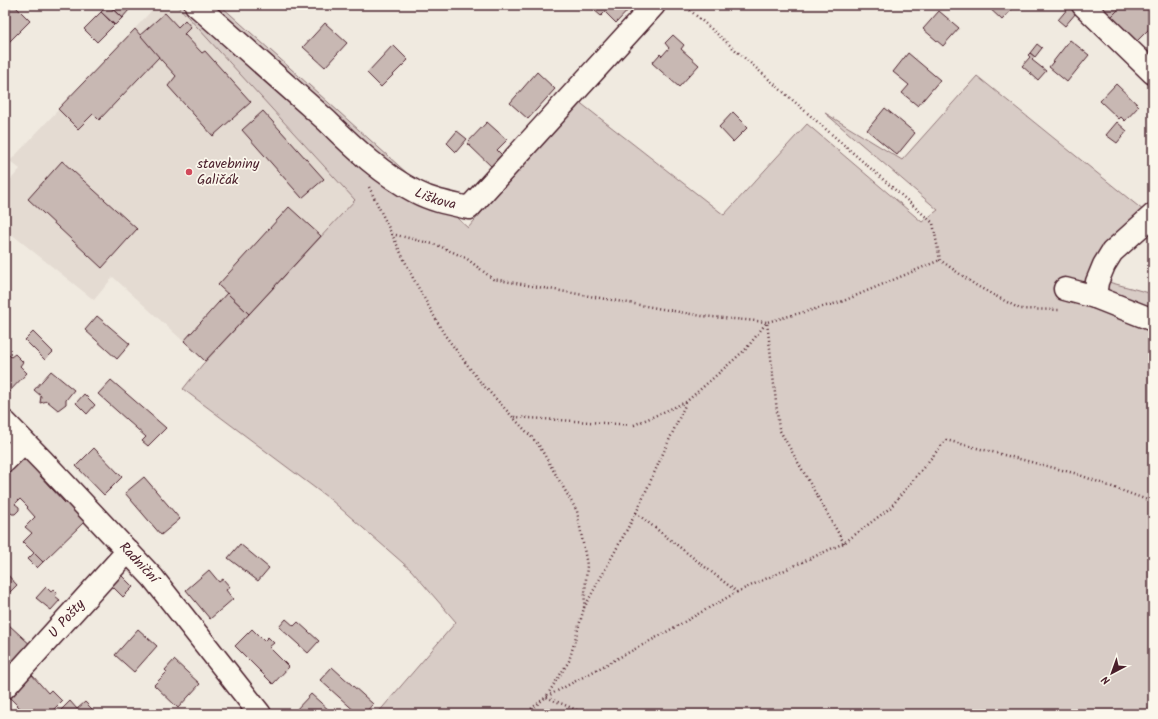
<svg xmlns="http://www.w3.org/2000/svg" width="1158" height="719" viewBox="0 0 1158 719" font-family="Kalam,sans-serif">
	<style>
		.built { fill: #e4dbd2 }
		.green { fill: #d8ccc6; stroke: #917678 }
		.building { fill: #c8b8b3; stroke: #4a1f2b }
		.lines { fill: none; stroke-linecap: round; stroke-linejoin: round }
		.minor-casing { stroke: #4a1f2b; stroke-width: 25 }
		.path { stroke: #4a1f2b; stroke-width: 2.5; stroke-dasharray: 1 3; stroke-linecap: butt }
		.minor { stroke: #fbf7ec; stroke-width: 22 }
		.poi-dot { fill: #d1495b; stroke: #fbf7ec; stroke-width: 1.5 }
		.labels { text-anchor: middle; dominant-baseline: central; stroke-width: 3.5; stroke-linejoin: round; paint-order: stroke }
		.poi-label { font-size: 14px; fill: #4a1f2b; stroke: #fbf7ec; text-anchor: start }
		.street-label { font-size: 14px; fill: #4a1f2b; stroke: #fbf7ec }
	</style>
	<rect width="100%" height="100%" fill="#f0eae0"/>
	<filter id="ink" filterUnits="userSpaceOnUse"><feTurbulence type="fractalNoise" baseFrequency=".025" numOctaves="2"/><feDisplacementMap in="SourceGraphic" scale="8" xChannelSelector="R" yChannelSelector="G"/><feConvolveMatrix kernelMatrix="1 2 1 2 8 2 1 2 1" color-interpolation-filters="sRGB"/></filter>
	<g filter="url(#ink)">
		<polygon class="built" points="157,5 177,5 355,200 205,361 113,277 94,300 5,229 5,186 20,169 10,161"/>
		<polygon class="green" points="177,5 220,5 468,228 578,101 724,215 807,124 922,222 938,210 825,113 902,160 977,76 1149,215 1101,280 1153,294 1153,714 377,714 456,622 411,570 331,500 183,389 202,365 355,200"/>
		<g class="building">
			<polygon points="5,5 14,5 30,21 5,46"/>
			<polygon points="108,5 122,18 115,25 101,12"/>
			<polygon points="109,5 124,5 129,10 122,18"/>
			<polygon points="124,5 134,5 129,10"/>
			<polygon points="597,5 633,5 616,23 605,12 601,16 593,9"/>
			<polygon points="986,5 1016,5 1002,20"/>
			<polygon points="1097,5 1123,5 1110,18"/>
			<polygon points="1123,5 1146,5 1149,8 1151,6 1153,8 1153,25 1136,42 1110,18"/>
			<polygon points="1069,7 1076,13 1065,26 1058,20"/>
			<polygon points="939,11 959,28 943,46 923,29"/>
			<polygon points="101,12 114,25 97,42 84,29"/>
			<polygon points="165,13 178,27 185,20 191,27 184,34 202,53 205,51 251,102 213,136 168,86 176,76 139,36"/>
			<polygon points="325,23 347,43 325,67 303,47"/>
			<polygon points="135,29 159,57 99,120 93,114 78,129 58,109"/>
			<polygon points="673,35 684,45 681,49 699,65 679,87 652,63 660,54 662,56 669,48 665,43"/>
			<polygon points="1070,40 1089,55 1067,82 1049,67"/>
			<polygon points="1037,44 1042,48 1035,57 1030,53"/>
			<polygon points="393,45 408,60 381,87 367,73"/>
			<polygon points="908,53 940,80 918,106 902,93 909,85 893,72"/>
			<polygon points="1030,53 1035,57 1032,60 1046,71 1038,80 1022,66 1030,57 1028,55"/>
			<polygon points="537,72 555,89 528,119 510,103"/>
			<polygon points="1116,84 1139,106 1125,121 1121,117 1119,119 1100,101"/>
			<polygon points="885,108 915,133 897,155 867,130"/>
			<polygon points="263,111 324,179 302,198 242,130"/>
			<polygon points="733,112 748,127 733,142 719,127"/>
			<polygon points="487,122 507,140 497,150 505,158 494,169 467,143"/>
			<polygon points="1117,122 1127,131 1117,143 1106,135"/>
			<polygon points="457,131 467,139 456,152 447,143"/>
			<polygon points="62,161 137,229 102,268 28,199"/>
			<polygon points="289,207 321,236 249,314 218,285"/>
			<polygon points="227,293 249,314 205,361 184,341"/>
			<polygon points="97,316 130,344 117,359 85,330"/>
			<polygon points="33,332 53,352 45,360 25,340"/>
			<polygon points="5,351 11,357 15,354 23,362 20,366 27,373 6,395"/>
			<polygon points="51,371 74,390 66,400 66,404 58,410 47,401 40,403 41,396 34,390"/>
			<polygon points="111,380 166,428 148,446 142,441 146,437 98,394"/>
			<polygon points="84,394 95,405 87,414 76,403"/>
			<polygon points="94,448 122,477 104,495 76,466"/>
			<polygon points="22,456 41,475 40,476 65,503 66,502 85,521 43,562 23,542 32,533 25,527 35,517 27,508 28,507 20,499 15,504 19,507 19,510 15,514 12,514 8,510 5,513 5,472"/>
			<polygon points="144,477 180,519 161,535 125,493"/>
			<polygon points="240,544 269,568 258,581 228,558"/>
			<polygon points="34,553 43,562 37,568 28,559"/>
			<polygon points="209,570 219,582 223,579 230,587 226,590 233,599 210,619 186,590"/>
			<polygon points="5,572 17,585 5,597"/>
			<polygon points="119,573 133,587 123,597 109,583"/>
			<polygon points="46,587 51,592 53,589 57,593 55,596 60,600 51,610 36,598"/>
			<polygon points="286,619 294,626 298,622 319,641 308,653 279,627"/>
			<polygon points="9,625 33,647 5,676 5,629"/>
			<polygon points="138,629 157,646 134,672 115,655"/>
			<polygon points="252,629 264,641 268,637 274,643 269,647 289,667 273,684 235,646"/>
			<polygon points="174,660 200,684 178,708 154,685 167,672 165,670"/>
			<polygon points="332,667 373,704 364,714 358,714 320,680"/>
			<polygon points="23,675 27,679 32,675 48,693 51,690 62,701 49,714 26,714 9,697 21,686"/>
			<polygon points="311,694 330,711 327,714 296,714 294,712"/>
			<polygon points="70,701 77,709 85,702 97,714 57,714"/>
		</g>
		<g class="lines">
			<defs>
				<g id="minor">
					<path id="s1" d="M196,5L327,121C354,148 383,175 416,192C433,201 451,204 469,208L654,5"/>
					<polyline points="1083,5 1153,73"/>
					<polyline points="1065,289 1095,297 1097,282 1104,265 1112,252 1153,215"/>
					<polyline points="1095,297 1153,320"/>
					<path id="s2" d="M5,422L43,461L153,578L260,714"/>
					<polyline points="5,461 24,442"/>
					<path id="s3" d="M5,687L128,551"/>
				</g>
			</defs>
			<use href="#minor" class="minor-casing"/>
			<g class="path">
				<polyline points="684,5 933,223 940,260 977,286 1020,309 1061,310"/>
				<polyline points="369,187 413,278 444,334 481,383 538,444 577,511 587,565 584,608 569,661 546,697 586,714"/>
				<polyline points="392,234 437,245 466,258 493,279 702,316 767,322 746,349 686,402 634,425 514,417"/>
				<polyline points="636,513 686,403"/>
				<polyline points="844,543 779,429 767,322 841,302 940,260"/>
				<polyline points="584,608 636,513 737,592 844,543 890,508 946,440 1074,473 1153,502"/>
				<polyline points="525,714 546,697 661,635 737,592"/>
			</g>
			<use href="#minor" class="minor"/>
		</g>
	</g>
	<circle class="poi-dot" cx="189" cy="172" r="4"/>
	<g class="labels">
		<g class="poi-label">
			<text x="197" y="164">stavebniny<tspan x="197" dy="16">Galičák</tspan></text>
		</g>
		<g class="street-label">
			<text stroke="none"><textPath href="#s1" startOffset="310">Liškova</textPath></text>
			<text stroke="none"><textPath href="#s2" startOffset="194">Radniční</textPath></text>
			<text stroke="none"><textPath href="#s3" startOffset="92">U Pošty</textPath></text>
		</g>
	</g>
	<rect width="1158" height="719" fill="none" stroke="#fbf7ec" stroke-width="20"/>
	<rect x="10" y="10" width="1138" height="699" fill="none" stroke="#4a1f2b" stroke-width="1.5" filter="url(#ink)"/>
	<g transform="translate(1112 673) rotate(221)" stroke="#fbf7ec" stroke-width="3" paint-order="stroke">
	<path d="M0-3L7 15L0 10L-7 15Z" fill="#4a1f2b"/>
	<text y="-6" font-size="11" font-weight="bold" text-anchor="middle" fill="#4a1f2b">N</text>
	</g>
</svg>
